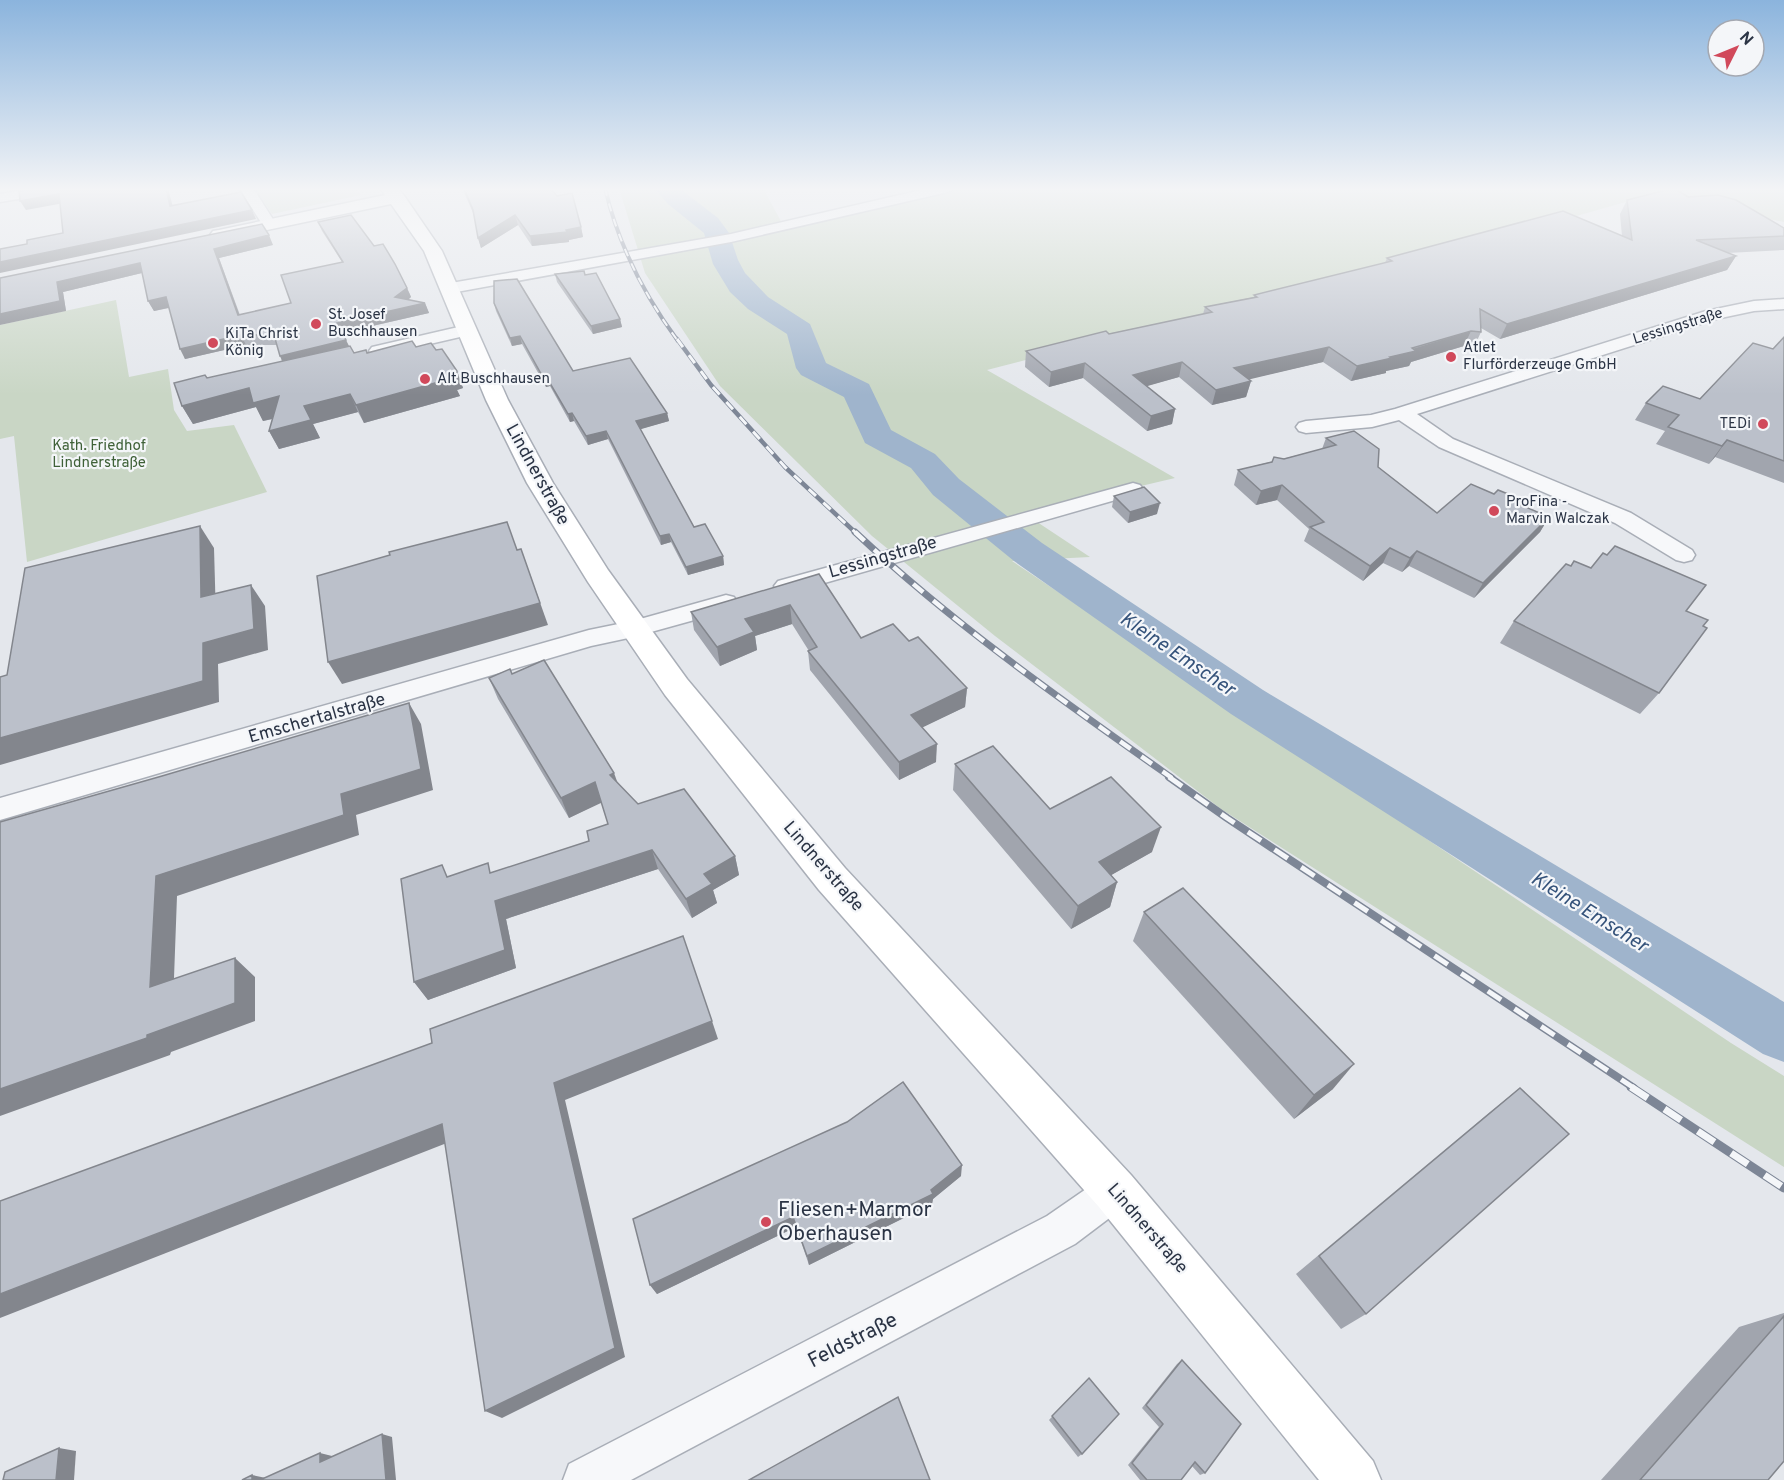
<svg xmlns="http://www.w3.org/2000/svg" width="1784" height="1480" viewBox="0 0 1784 1480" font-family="Overpass,sans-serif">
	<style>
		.green { fill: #c9d6c5 }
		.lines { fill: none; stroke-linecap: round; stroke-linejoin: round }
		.river { fill: #9fb4cc; fill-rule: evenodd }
		.street-casing { stroke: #a9aeb7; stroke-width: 3 }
		.secondary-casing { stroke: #a9aeb7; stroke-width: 3 }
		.street { fill: #f7f8fa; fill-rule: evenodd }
		.secondary { fill: #fff; fill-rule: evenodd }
		.rail-far4-casing { stroke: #7d8696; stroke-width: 4 }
		.rail-far3-casing { stroke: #7d8696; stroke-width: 4.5 }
		.rail-far2-casing { stroke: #7d8696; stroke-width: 7 }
		.rail-far1-casing { stroke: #7d8696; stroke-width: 8 }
		.rail-casing { stroke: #7d8696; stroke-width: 9 }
		.rail-far4 { stroke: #f4f6f9; stroke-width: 2; stroke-dasharray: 8; stroke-linecap: butt }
		.rail-far3 { stroke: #f4f6f9; stroke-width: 3; stroke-dasharray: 10; stroke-linecap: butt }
		.rail-far2 { stroke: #f4f6f9; stroke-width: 4.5; stroke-dasharray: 13; stroke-linecap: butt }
		.rail-far1 { stroke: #f4f6f9; stroke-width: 5; stroke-dasharray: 16; stroke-linecap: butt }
		.rail { stroke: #f4f6f9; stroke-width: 7; stroke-dasharray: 20; stroke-linecap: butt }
		.wall { fill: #a1a5ae }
		.shaded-wall { fill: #83868d }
		.building { fill: #bbc0ca; stroke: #83868d; stroke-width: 1.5 }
		.poi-dot { fill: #d1495b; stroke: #f4f6f9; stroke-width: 2 }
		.labels { text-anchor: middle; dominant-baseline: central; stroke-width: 4.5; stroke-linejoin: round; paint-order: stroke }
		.far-poi-label { font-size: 15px; fill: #2b3445; stroke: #f4f6f9; text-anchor: start }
		.far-street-label { font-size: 15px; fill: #2b3445; stroke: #f4f6f9 }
		.far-park-label { font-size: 15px; fill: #3f6138; stroke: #f4f6f9 }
		.street-label { font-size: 18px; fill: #2b3445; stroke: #f4f6f9 }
		.water-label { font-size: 20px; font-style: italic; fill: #34527a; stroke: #f4f6f9 }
		.near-poi-label { font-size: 21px; fill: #2b3445; stroke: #f4f6f9; text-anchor: start }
		.near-street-label { font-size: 21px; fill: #2b3445; stroke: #f4f6f9 }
	</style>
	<rect width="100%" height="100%" fill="#e4e7ec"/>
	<g class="green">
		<polygon points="254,188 354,188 361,195 272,214"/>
		<polygon points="619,188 763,188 783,225 957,188 1784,188 1784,222 1650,195 1506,236 987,370 1175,478 1073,502 1028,516 1090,557 1012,561 1731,1043 1784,1076 1784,1167 1221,809 995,636 872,536 720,386 645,273"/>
		<polygon points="116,300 129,377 168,369 174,410 187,431 234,425 267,492 27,562 14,436 0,439 0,325"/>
	</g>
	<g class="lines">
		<polygon class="river" points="654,188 679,188 718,218 729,233 738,260 745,273 768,297 810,324 826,363 869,384 891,430 935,454 959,479 1042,543 1263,690 1784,1002 1784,1062 1763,1054 1231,714 1014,561 933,495 911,468 865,443 844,397 801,375 796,368 787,334 748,309 730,292 713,264 704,233 668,204"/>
		<defs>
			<g id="street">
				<polygon points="36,188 68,188 61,192 0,202 0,194"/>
				<polygon points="239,188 253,188 276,224 274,227 264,227"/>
				<polygon points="930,188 955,188 948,192 731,242 451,293 443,288 451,283 731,234"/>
				<polygon points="1784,299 1784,309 1754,311 1716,319 1417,414 1453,439 1631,513 1692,550 1695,555 1692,560 1684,562 1676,560 1615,523 1439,447 1399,420 1372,427 1306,433 1299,431 1296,427 1299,423 1306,421 1371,415 1395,409 1706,311 1754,301"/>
				<polygon points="467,325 473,326 476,330 473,334 378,356 372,355 369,351 372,347"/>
				<polygon points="1133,483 1140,485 1143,489 1140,493 786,594 778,591 774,586 778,581"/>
				<polygon points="726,595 734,597 738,603 734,609 633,637 591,646 0,820 0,798 589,630 633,621"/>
				<polygon points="1115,1172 1128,1178 1134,1191 1128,1204 1075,1244 631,1480 563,1480 569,1464 1047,1216 1102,1178"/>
			</g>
			<polygon id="secondary" points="380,188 396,188 403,194 442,251 508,400 553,483 608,570 687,679 845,868 1131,1175 1373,1461 1381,1480 1319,1480 1099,1207 819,890 665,695 588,582 527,483 486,400 424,251 391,204 219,240 213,239 210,235 213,231 219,230 385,195"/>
		</defs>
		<use href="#street" class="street-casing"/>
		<use href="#secondary" class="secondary-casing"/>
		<use href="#street" class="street"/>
		<use href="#secondary" class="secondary"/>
		<defs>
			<path id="rail-far4" d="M605,188C618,244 644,295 678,341"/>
			<polyline id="rail-far3" points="677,339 711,385 785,467 857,534"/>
			<path id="rail-far2" d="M855,532C953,624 1063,701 1172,778"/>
			<polyline id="rail-far1" points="1169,777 1227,818 1634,1088"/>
			<polyline id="rail" points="1631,1087 1784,1188"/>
		</defs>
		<use href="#rail-far4" class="rail-far4-casing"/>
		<use href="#rail-far3" class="rail-far3-casing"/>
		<use href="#rail-far2" class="rail-far2-casing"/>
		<use href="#rail-far1" class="rail-far1-casing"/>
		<use href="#rail" class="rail-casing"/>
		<use href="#rail-far4" class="rail-far4"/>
		<use href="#rail-far3" class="rail-far3"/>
		<use href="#rail-far2" class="rail-far2"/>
		<use href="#rail-far1" class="rail-far1"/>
		<use href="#rail" class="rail"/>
	</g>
	<g class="wall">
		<polygon points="462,188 550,188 581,227 583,237 569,240 569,242 532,246 518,225 481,248 478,238 474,215"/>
		<polygon points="1688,197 1784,228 1784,250 1727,253 1736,256 1727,270 1500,339 1481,328 1481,332 1474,347 1464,346 1411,362 1409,366 1386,371 1386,373 1351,381 1323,362 1248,379 1251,381 1246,397 1212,405 1179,377 1146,386 1175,409 1172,424 1147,431 1083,378 1049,387 1025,367 1026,351 1203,314 1205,307 1254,297 1254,295 1385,263 1387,258 1622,236 1620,214 1627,200"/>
		<polygon points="318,222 374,246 407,288 411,297 408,300 425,303 429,313 342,333 349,347 354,353 367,353 416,347 436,350 457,371 463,388 457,390 460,396 364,423 358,412 313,424 320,438 279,449 269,431 273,419 263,421 256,407 193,424 182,406 207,378 282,362 277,345 246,345 185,359 169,308 154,311 148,301 142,273 63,292 66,311 0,278 273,245 219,258 240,315 291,303 342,262 322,231"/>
		<polygon points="555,274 585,275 620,319 622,327 593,334 557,282"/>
		<polygon points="494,303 573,371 667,413 669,421 640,429 694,527 723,556 724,565 688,575 671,542 661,545 608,439 588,445 574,421 570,422 550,386 546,387 522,344 512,346 496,311"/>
		<polygon points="1784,337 1784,483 1715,457 1709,464 1656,444 1665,431 1635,420 1646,403 1700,399 1773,349"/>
		<polygon points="1326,438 1378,467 1437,513 1516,503 1549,517 1540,532 1474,598 1409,566 1402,572 1383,563 1363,581 1304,541 1309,529 1277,500 1256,505 1234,485 1238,470 1322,449"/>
		<polygon points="1114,496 1157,514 1128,523 1112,507"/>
		<polygon points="819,574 861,638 909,641 967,688 965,707 922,727 936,762 899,780 810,670 808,651 809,651 792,624 755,636 757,650 720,666 694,630 691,612"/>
		<polygon points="1686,611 1659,693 1640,714 1500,643 1514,621"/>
		<polygon points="512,674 638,804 735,856 739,875 713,890 717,903 692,918 658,869 506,919 516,968 428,1000 414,982 449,876 493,872 589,841 608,824 601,802 569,818 498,699 489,678"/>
		<polygon points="955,764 1050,809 1152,852 1111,875 1117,882 1110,907 1071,929 953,790"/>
		<polygon points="1144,912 1333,1089 1294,1119 1133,941"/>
		<polygon points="1520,1088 1366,1314 1341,1329 1296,1274 1490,1112"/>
		<polygon points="961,1176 933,1199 932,1204 809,1265 796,1227 657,1294 650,1285 633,1219"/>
		<polygon points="1784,1313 1784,1461 1768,1480 1601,1480 1739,1327"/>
		<polygon points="1182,1360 1205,1473 1200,1475 1192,1466 1181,1480 1140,1480 1128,1465 1159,1427 1142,1408 1177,1364"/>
		<polygon points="1089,1378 1082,1454 1078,1457 1049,1420"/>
	</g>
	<g class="shaded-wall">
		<polygon points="166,188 168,188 175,215 170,206"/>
		<polygon points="59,194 64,203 26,210 20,201"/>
		<polygon points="252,210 256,219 0,273 0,262"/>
		<polygon points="515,215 518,225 481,248 478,238"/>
		<polygon points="581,227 583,237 569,240 569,242 532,246 530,236"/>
		<polygon points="269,235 273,245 219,258 243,325 238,315 214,249"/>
		<polygon points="1736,256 1727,270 1500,339 1507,324"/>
		<polygon points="140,263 146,272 63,292 66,311 0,325 0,314 57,282"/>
		<polygon points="407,288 411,297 399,307 395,297"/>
		<polygon points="166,297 172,307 154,311 148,301"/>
		<polygon points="425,303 429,313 341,333 337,323"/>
		<polygon points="620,319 622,327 593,334 591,326"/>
		<polygon points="1471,331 1464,346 1411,362 1409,366 1386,371 1386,373 1351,381 1357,366"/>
		<polygon points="241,335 246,345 185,359 180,349"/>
		<polygon points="520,336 522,344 512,346 510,338"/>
		<polygon points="346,340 351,350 285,366 280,356"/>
		<polygon points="1329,347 1323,362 1230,384 1234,368"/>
		<polygon points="1182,362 1179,377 1130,391 1133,375"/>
		<polygon points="1085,363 1083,378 1049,387 1051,372"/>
		<polygon points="457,371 463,388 457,390 460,396 364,423 356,405"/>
		<polygon points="547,378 550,386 546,387 544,379"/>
		<polygon points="1251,381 1246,397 1212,405 1216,390"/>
		<polygon points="249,388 279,396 288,415 263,421 256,407 193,424 182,406"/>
		<polygon points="350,394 358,412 313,424 320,438 279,449 269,431 304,406"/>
		<polygon points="1175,409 1172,424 1147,431 1151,416"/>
		<polygon points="572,413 574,421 570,422 568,414"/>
		<polygon points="667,413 669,421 638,430 636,421"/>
		<polygon points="606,431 608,439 588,445 586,436"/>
		<polygon points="1727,440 1715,457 1709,464 1722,446"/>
		<polygon points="1282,485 1277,500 1256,505 1261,491"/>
		<polygon points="1160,503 1157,514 1128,523 1130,512"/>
		<polygon points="1549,517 1540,532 1474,598 1483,583"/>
		<polygon points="200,526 214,548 216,619 201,597"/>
		<polygon points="669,534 671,542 661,545 660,536"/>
		<polygon points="1390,548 1383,563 1363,581 1370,566"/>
		<polygon points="521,549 548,625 342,684 328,662"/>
		<polygon points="1417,551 1409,566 1402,572 1410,558"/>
		<polygon points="723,556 724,565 688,575 686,567"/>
		<polygon points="251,585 265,606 268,650 218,664 219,702 0,765 0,738 203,643"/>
		<polygon points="790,605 792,624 755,636 757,650 720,666 717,647 745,619"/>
		<polygon points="967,688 965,707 911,733 911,715"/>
		<polygon points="409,703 421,724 433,790 356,815 359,835 177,896 173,1005 150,987 156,876 341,794"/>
		<polygon points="937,744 936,762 899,780 899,762"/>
		<polygon points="614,773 621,792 610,775"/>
		<polygon points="595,782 603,802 569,818 561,798"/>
		<polygon points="1161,827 1152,852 1092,886 1099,862"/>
		<polygon points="652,850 658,869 506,919 516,968 428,1000 414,982 495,901"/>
		<polygon points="735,856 739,875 713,890 717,903 692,918 686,899 704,874"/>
		<polygon points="1117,882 1110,907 1071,929 1078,906"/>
		<polygon points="235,958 255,977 255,1021 171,1052 170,1055 0,1116 0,1089 147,1035"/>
		<polygon points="712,1021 718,1039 565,1100 625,1357 502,1418 485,1411 554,1083"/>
		<polygon points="1354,1064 1333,1089 1294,1119 1314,1095"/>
		<polygon points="442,1124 457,1139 0,1318 0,1294"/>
		<polygon points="962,1165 961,1176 933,1199 932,1204 809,1265 807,1256 931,1190"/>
		<polygon points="793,1217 796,1227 657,1294 650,1285"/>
		<polygon points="382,1434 392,1437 396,1480 386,1480"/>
		<polygon points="59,1448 76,1451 74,1480 56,1480"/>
		<polygon points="320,1453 332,1456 332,1465 320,1462"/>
		<polygon points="252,1475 266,1478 266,1480 252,1480"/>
	</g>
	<g class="building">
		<polygon points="40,188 166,188 170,206 241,192 252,210 0,262 0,249 27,244 27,240 63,233 59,194 20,201 19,191"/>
		<polygon points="464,188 550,188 557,196 572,193 581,227 566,230 567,232 530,236 515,215 478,238 473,210"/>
		<polygon points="1674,188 1688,197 1718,195 1736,200 1784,228 1784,236 1696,240 1736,256 1507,324 1480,309 1481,332 1471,331 1412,348 1416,351 1390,357 1392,358 1357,366 1329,347 1234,368 1251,381 1216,390 1182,362 1133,375 1175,409 1151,416 1085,363 1051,372 1026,351 1106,331 1109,334 1212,312 1205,307 1257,297 1254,295 1392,261 1387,258 1563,211 1632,240 1627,200"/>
		<polygon points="351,215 374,246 383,244 395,264 407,288 395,297 425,303 337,323 346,340 280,356 274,335 241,335 180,349 166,297 148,301 140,263 57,282 60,301 0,314 0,278 262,224 269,235 214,249 238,315 291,303 281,275 343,262 318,222"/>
		<polygon points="584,271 585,275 596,273 620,319 591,326 555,274"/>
		<polygon points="517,279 573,371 630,358 667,413 636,421 694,527 705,524 723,556 686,567 669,534 660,536 606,431 586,436 572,413 568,414 547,378 544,379 520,336 510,338 494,303 494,281"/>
		<polygon points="1784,337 1784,461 1727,440 1722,446 1668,427 1679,415 1646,403 1663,386 1700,399 1753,343 1773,349"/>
		<polygon points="412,341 416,347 431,343 436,350 442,349 457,371 449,373 453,378 356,405 350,394 304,406 311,420 269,431 279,396 253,403 249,388 182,406 174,383 205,375 207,378 350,346 354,353 366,350 367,353"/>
		<polygon points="1354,431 1379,449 1378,467 1437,513 1471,484 1494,494 1498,490 1518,498 1514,502 1549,517 1483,583 1417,551 1410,558 1390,548 1370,566 1310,527 1324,522 1282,485 1261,491 1238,470 1272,462 1274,457 1284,459 1336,445 1326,438"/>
		<polygon points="1144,487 1160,503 1130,512 1114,496"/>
		<polygon points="507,522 517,550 521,549 540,603 328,662 317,576 390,555 389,552"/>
		<polygon points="200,526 201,597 251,585 254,629 203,643 203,681 0,738 0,677 7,675 25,568"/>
		<polygon points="1615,546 1706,585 1686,611 1708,620 1703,626 1707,628 1659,693 1514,621 1566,564 1571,566 1574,561 1591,568 1603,553 1607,555"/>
		<polygon points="819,574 861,638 893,624 909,641 918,637 967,688 911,715 937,744 899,762 808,651 817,647 790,605 745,619 754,632 717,647 691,612"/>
		<polygon points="544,660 614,773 610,775 638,804 684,789 735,856 704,874 712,884 686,899 652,850 495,901 505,950 414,982 401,879 442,865 447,877 488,863 490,873 589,841 587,831 608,824 595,782 561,798 489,678 510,669 512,674"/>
		<polygon points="409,703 421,769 341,794 344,815 156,876 150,987 235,958 235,1003 147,1035 147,1038 0,1089 0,822 162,776"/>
		<polygon points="993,746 1050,809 1111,777 1161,827 1099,862 1117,882 1078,906 955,764"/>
		<polygon points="1183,888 1354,1064 1314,1095 1144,912"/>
		<polygon points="683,936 712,1021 554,1083 615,1348 485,1411 442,1124 0,1294 0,1201 432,1043 430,1029"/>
		<polygon points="903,1082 962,1165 931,1190 933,1194 807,1256 793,1217 650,1285 633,1219 847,1122"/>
		<polygon points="1520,1088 1569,1134 1366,1314 1319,1256"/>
		<polygon points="1784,1316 1784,1461 1768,1480 1640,1480"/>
		<polygon points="1182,1360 1241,1424 1205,1473 1195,1462 1181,1480 1147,1480 1132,1463 1163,1424 1146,1405"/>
		<polygon points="1089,1378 1119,1414 1082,1454 1052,1416"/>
		<polygon points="898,1397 930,1480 749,1480"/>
		<polygon points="382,1434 386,1480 260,1480 320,1453 320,1462"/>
		<polygon points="59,1448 56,1480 3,1480 5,1472"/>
		<polygon points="252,1475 252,1480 242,1480"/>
	</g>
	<linearGradient id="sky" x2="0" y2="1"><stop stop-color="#8bb4dd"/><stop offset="0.48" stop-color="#f3f4f6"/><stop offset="1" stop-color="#f3f4f6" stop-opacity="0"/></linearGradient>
	<rect width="1784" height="395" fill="url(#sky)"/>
	<g class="poi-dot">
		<circle cx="316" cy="324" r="6"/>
		<circle cx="213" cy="343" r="6"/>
		<circle cx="1451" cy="357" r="6"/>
		<circle cx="425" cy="379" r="6"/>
		<circle cx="1763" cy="424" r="6"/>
		<circle cx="1494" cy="511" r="6"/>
		<circle cx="766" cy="1222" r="6"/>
	</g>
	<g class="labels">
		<g class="far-poi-label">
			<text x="328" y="315">St. Josef<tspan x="328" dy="17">Buschhausen</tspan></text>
			<text x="225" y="334">KiTa Christ<tspan x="225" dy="17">König</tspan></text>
			<text x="1463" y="348">Atlet<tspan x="1463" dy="17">Flurförderzeuge GmbH</tspan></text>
			<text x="437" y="379">Alt Buschhausen</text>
			<text x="1751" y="424" text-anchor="end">TEDi</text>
			<text x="1506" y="502">ProFina -<tspan x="1506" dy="17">Marvin Walczak</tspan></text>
		</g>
		<g class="far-street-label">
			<text transform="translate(1678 327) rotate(-17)">Lessingstraße</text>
		</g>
		<g class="far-park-label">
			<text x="99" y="446">Kath. Friedhof<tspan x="99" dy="17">Lindnerstraße</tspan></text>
		</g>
		<g class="street-label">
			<text transform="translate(537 475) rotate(61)">Lindnerstraße</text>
			<text transform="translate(883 558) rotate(-16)">Lessingstraße</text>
			<text transform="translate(317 719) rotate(-16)">Emschertalstraße</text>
			<text transform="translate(823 867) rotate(49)">Lindnerstraße</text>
			<text transform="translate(1147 1229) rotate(49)">Lindnerstraße</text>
		</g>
		<g class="water-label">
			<text transform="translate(1177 655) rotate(34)">Kleine Emscher</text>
			<text transform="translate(1589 913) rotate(32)">Kleine Emscher</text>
		</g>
		<g class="near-poi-label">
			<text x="778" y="1210">Fliesen+Marmor<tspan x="778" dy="24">Oberhausen</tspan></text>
		</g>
		<g class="near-street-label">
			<text transform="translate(853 1341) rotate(-27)">Feldstraße</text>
		</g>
	</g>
	<g transform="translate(1736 48) rotate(47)"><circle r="28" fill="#f4f6f9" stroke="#a4a8b1" stroke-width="1.5"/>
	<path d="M0-4.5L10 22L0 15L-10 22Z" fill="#d1495b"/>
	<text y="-9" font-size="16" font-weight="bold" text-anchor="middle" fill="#2b3445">N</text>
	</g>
</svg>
